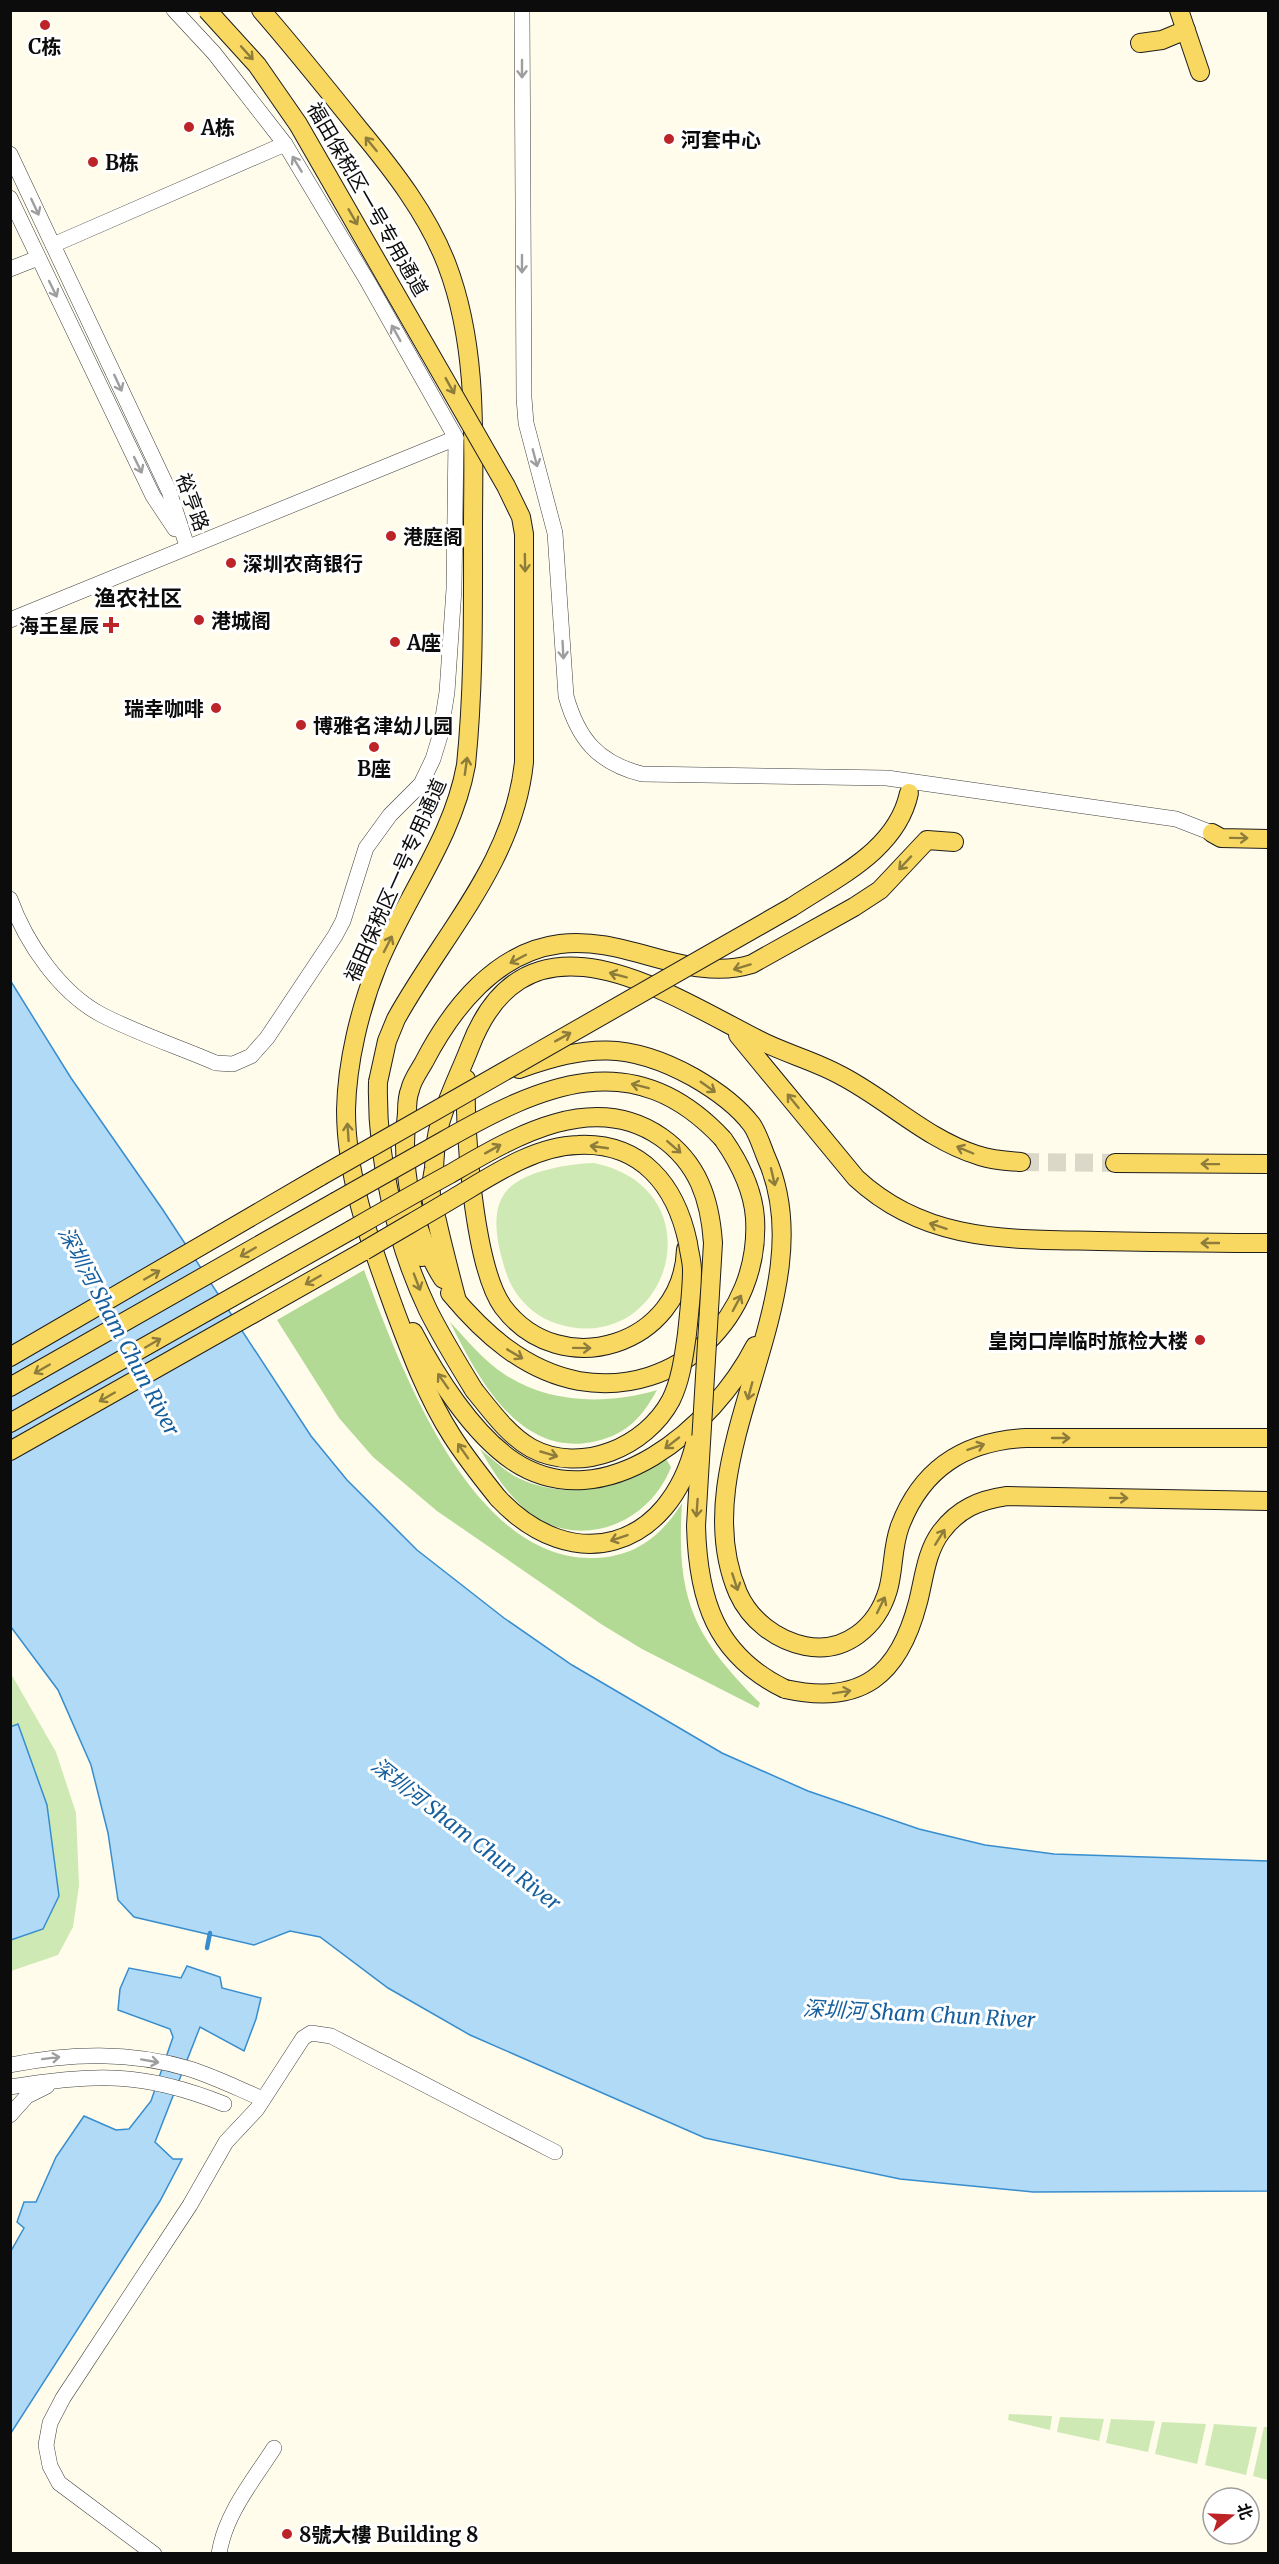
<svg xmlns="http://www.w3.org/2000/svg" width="1279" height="2564" viewBox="0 0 1279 2564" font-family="Merriweather,'Noto Sans SC',serif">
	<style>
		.green { fill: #cfe9b5 }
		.forest { fill: #b2da95 }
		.water { fill: #b0daf6; stroke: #378dce; stroke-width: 1.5 }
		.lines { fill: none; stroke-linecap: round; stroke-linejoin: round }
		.stream { stroke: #378dce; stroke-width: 4.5 }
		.major-tunnel { stroke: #dbd8ca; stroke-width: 18; stroke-dasharray: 18 9; stroke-linecap: butt }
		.minor-casing { stroke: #3f3f3f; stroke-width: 16 }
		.major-casing { stroke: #1d1d1d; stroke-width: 20 }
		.minor { stroke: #fff; stroke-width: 15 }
		.major { stroke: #f9d861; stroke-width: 18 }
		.major-bridge-casing { stroke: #1d1d1d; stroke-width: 20; stroke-linecap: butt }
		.major-bridge { stroke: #f9d861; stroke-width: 18 }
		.oneway { stroke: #8e7c3b }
		.oneway2 { stroke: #9e9e9e }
		.poi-dot { fill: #bd2427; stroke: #fff; stroke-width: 2 }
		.labels { text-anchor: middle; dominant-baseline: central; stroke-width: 6; stroke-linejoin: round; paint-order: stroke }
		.poi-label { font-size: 20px; font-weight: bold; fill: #0c0c0c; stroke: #fff; text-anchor: start }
		.street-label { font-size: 20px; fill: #0c0c0c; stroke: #fff }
		.water-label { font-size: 21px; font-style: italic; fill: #155f9e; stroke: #fff }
		.quarter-label { font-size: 22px; font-weight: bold; fill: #0c0c0c; stroke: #fff }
	</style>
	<rect width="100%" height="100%" fill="#fffceb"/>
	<g class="green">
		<path d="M594,1163C721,1189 668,1361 555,1323C532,1315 513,1295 506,1272C499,1251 490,1217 503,1196C517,1171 568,1164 594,1163Z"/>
		<polygon points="10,1672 56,1752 76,1813 79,1886 73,1927 58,1955 11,1971"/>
		<polygon points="1009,2414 1052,2416 1050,2430 1008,2420"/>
		<polygon points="1060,2417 1104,2419 1099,2441 1057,2432"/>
		<polygon points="1111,2419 1155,2421 1148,2452 1106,2443"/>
		<polygon points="1162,2422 1206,2424 1197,2464 1155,2454"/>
		<polygon points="1214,2424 1257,2427 1246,2475 1205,2465"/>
		<polygon points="1264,2427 1268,2427 1268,2480 1253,2476"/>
	</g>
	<g class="forest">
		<path d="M364,1270C399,1363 470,1562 594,1558C634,1557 661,1537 682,1503C676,1599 693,1636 760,1703L758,1708L642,1649L601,1624L437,1511L373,1457L339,1418L277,1320Z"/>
		<path d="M450,1322C467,1340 483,1360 504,1374C548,1404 607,1405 657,1390C643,1416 627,1434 597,1441C520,1460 478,1378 450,1322Z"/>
		<path d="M480,1449C494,1460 508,1475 525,1481C575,1501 623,1485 666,1459L671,1467C650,1523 581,1551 531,1514C508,1496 494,1473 480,1449Z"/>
	</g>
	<g class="water">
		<polygon points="10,980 71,1078 163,1210 311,1436 347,1480 417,1550 504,1618 572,1665 722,1753 808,1791 919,1829 985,1845 1054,1854 1268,1861 1268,2191 1033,2192 900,2179 705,2138 470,2035 388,1988 320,1937 290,1931 254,1945 134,1917 118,1900 108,1833 91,1765 58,1690 11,1627"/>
		<polygon points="18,1724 47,1805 59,1896 43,1929 11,1940 10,1727"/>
		<polygon points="187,1966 220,1977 222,1988 261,1998 256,2019 244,2051 200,2027 155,2142 173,2159 182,2159 160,2201 11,2433 11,2251 24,2228 17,2222 24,2202 36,2202 56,2157 84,2116 116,2130 129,2129 151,2101 173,2037 170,2029 118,2010 120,1989 129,1968 181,1978"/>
	</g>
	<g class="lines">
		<polyline class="stream" points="207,1948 210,1933"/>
		<polyline class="major-tunnel" points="1021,1162 1115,1163"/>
		<defs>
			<g id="minor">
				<path d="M522,10L524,398L526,423L555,533L566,696C578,739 598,763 642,774L887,778L1176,819L1212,833"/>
				<polyline points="10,154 169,491 187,546"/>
				<polyline points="10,198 153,496 175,529"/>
				<polyline points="53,245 285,144"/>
				<polyline points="10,269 38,258"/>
				<polyline points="10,620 456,438"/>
				<path d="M10,899C26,943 60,993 102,1015C139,1034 179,1047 216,1063L233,1064L251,1056L267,1038L335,936L343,921L366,848L390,815L421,784L433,759L440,736L447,692L454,589L456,438L368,282L285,144L214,53L174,10"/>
				<path d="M10,2065C71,2053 130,2051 190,2069C215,2077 239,2089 263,2099"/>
				<path d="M10,2087C96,2074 142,2071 224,2104"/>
				<polyline points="10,2115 27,2096 47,2086"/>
				<polyline points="154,2554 59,2483 50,2466 46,2445 50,2423 63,2398 190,2205 226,2142 257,2109 303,2038 311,2033 331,2036 555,2152"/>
				<path d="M219,2554C225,2514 253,2481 274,2448"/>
			</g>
			<g id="major">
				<path d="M261,10C295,49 327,89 359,129C393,170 428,215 447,265C479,349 473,442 473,530C473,608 474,687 466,765C453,838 406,896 378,964C360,1008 347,1062 346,1110C346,1179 371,1244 394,1308C410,1351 427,1397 452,1436C466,1458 482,1478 498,1498"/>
				<polyline points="1179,10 1200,72"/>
				<polyline points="1140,43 1162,40 1186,30"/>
				<polyline points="1212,833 1221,838 1268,839"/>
				<path d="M792,907C837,877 897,850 909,793"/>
				<path d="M738,1035L856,1178C926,1243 1009,1239 1098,1241C1155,1242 1212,1243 1268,1243"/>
				<path d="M519,1069C587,1045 628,1041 693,1077C714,1089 737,1105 752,1125C758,1134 762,1147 766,1157C829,1296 679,1456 738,1593C750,1620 776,1640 805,1646C845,1654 877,1627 888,1590C894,1569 892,1547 900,1526C922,1468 965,1441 1026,1438H1268"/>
				<path d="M466,1079C464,1130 474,1267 503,1307C561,1384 683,1345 686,1249"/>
				<path d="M378,1082C376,1156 396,1243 428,1310C442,1338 458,1364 474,1390"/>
				<polyline points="1115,1163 1268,1164"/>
				<polyline points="392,1204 422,1257"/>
				<path d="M443,1279C412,1230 400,1169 407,1113C407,1106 407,1097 410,1090C412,1080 419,1071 424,1062C452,1008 496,952 560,944C626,935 688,984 752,964L854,907L880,890L927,840L954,842"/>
				<path d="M450,1293C484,1334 525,1371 579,1381C678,1398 761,1316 755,1218C753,1189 739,1162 723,1139"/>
				<path d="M457,1301C450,1274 443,1248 437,1221C435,1213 431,1203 431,1195C430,1186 433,1176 434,1168C435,1155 435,1140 439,1127C446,1100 460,1073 470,1047C527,899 663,991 757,1039C783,1053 813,1060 840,1075C887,1099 926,1139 977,1155C991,1160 1006,1161 1021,1162"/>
				<path d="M413,1332C436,1376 472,1433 513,1461C605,1522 714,1426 755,1346"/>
				<polyline points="10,1357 321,1176"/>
				<polyline points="10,1387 335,1202"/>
				<polyline points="10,1423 351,1230"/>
				<polyline points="10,1451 364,1251"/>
				<path d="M785,1689C862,1706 899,1675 918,1602C924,1579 926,1552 941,1532C958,1509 979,1500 1007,1496L1268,1501"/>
			</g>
		</defs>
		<use href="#minor" class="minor-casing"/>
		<use href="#major" class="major-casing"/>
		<use href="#minor" class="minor"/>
		<use href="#major" class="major"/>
		<defs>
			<g id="major-bridge">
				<path d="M207,10L257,65L298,124L506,486L521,517L524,534V762C514,862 443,934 396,1019L387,1041L378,1082"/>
				<polyline points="321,1176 792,907"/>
				<path d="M335,1202C371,1182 407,1161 443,1141C541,1085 633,1042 723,1139"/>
				<path d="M351,1230C384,1211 417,1192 450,1174C512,1138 592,1089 661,1137C698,1163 710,1199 713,1243L696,1526C698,1599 715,1655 785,1689"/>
				<path d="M364,1251C394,1233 424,1216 454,1198C491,1176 534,1146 578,1145C642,1142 676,1186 688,1243C689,1252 692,1261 692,1270C692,1291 689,1313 687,1334C684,1355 681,1380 671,1400C646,1447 581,1475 531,1448C508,1435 491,1411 474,1390"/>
				<path d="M498,1498C573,1578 669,1549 695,1444"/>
			</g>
		</defs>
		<use href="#major-bridge" class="major-bridge-casing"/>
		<use href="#major-bridge" class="major-bridge"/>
	</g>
	<defs><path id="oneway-shaft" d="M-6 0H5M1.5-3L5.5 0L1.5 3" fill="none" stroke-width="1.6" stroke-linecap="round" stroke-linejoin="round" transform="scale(1.5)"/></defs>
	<g class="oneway">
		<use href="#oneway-shaft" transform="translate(247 53) rotate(48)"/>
		<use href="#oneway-shaft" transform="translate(371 144) rotate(-129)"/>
		<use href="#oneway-shaft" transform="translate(353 217) rotate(60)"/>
		<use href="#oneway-shaft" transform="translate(450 386) rotate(61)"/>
		<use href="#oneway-shaft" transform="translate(525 563) rotate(89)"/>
		<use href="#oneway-shaft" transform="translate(466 766) rotate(-82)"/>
		<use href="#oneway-shaft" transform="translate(1239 838) rotate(1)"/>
		<use href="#oneway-shaft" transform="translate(905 863) rotate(133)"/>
		<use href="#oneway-shaft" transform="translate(388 944) rotate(-63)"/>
		<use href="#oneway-shaft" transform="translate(518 959) rotate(152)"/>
		<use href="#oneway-shaft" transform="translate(742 967) rotate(163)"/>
		<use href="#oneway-shaft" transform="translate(618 975) rotate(-165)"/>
		<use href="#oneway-shaft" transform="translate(563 1037) rotate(-29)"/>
		<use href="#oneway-shaft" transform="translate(640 1086) rotate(-166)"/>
		<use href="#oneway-shaft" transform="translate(708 1087) rotate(35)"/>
		<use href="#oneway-shaft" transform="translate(793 1101) rotate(-129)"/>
		<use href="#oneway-shaft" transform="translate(348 1132) rotate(-94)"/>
		<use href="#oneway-shaft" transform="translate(599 1147) rotate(-172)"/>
		<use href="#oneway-shaft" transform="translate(674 1147) rotate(41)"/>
		<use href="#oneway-shaft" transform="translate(493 1149) rotate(-29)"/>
		<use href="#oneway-shaft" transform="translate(965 1150) rotate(-157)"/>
		<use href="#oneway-shaft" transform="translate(1210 1164) rotate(-179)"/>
		<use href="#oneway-shaft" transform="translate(773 1177) rotate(77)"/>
		<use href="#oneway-shaft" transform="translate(938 1226) rotate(-162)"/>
		<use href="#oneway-shaft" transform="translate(1210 1243) rotate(-180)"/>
		<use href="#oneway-shaft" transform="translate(248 1252) rotate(150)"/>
		<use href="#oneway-shaft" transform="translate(152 1275) rotate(-30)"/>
		<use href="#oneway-shaft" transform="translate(313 1280) rotate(150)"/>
		<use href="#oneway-shaft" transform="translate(417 1282) rotate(69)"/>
		<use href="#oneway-shaft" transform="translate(737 1303) rotate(-62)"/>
		<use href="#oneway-shaft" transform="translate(153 1343) rotate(-30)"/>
		<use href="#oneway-shaft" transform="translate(582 1348) rotate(1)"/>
		<use href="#oneway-shaft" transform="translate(515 1354) rotate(31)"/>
		<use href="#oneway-shaft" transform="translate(42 1369) rotate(150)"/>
		<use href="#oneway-shaft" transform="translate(443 1381) rotate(-125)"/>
		<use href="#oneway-shaft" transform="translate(750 1391) rotate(105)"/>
		<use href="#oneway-shaft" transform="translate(107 1397) rotate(150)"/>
		<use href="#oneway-shaft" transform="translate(1061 1438)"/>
		<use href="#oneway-shaft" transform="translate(672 1443) rotate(142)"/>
		<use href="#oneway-shaft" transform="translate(976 1447) rotate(-19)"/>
		<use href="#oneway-shaft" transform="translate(463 1451) rotate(-125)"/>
		<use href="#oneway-shaft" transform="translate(549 1454) rotate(16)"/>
		<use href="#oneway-shaft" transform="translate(1119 1498) rotate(1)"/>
		<use href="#oneway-shaft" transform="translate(697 1508) rotate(94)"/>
		<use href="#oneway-shaft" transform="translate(940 1537) rotate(-58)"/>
		<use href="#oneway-shaft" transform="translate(619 1538) rotate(161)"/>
		<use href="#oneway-shaft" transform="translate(735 1582) rotate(72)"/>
		<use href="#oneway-shaft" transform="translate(881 1605) rotate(-64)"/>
		<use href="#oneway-shaft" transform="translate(842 1692) rotate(-9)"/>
	</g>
	<g class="oneway2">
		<use href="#oneway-shaft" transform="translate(522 69) rotate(90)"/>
		<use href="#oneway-shaft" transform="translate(297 164) rotate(-121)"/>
		<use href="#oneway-shaft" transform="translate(35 207) rotate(65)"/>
		<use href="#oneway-shaft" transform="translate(522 264) rotate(90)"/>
		<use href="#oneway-shaft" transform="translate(53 289) rotate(64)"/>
		<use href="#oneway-shaft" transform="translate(396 333) rotate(-119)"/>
		<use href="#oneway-shaft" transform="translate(118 383) rotate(65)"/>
		<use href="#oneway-shaft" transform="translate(535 458) rotate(75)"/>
		<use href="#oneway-shaft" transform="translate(138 465) rotate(64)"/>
		<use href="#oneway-shaft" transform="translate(563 650) rotate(87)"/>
		<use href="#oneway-shaft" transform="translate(51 2058) rotate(-7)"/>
		<use href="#oneway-shaft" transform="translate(150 2061) rotate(10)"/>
	</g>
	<g class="poi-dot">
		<circle cx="45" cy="25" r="6"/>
		<circle cx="189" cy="127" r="6"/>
		<circle cx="669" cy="139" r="6"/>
		<circle cx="93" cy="162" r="6"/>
		<circle cx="391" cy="536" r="6"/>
		<circle cx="231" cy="563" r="6"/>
		<circle cx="199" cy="620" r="6"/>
		<path d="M108 616h6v6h6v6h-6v6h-6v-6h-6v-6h6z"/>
		<circle cx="395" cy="642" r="6"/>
		<circle cx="216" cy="708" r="6"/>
		<circle cx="301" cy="725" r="6"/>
		<circle cx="374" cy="747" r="6"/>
		<circle cx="1200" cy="1340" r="6"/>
		<circle cx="287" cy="2534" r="6"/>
	</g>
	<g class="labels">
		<g class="poi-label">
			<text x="45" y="46" text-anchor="middle">C栋</text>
			<text x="201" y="127">A栋</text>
			<text x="681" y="139">河套中心</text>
			<text x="105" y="162">B栋</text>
			<text x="403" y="536">港庭阁</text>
			<text x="243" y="563">深圳农商银行</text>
			<text x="211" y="620">港城阁</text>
			<text x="99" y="625" text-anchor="end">海王星辰</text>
			<text x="407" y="642">A座</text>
			<text x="204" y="708" text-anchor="end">瑞幸咖啡</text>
			<text x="313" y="725">博雅名津幼儿园</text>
			<text x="374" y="768" text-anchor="middle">B座</text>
			<text x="1188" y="1340" text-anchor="end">皇岗口岸临时旅检大楼</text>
			<text x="299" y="2534">8號大樓 Building 8</text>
		</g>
		<g class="street-label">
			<text transform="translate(368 199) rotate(60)">福田保税区一号专用通道</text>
			<text transform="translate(193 502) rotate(70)">裕亨路</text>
			<text transform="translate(395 880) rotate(-66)">福田保税区一号专用通道</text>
		</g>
		<g class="water-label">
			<text transform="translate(119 1331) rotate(62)">深圳河 Sham Chun River</text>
			<text transform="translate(466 1834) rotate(38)">深圳河 Sham Chun River</text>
			<text transform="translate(919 2014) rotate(3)">深圳河 Sham Chun River</text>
		</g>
		<g class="quarter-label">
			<text x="138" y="598">渔农社区</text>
		</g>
	</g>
	<rect width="1279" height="2564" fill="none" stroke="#0c0c0c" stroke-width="24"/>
	<g transform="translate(1231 2516) rotate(72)"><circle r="28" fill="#ffffff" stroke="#9e9e9e" stroke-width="1.5"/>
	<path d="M0-4.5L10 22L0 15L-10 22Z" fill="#bd2427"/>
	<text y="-9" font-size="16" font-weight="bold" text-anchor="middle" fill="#0c0c0c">北</text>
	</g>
</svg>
